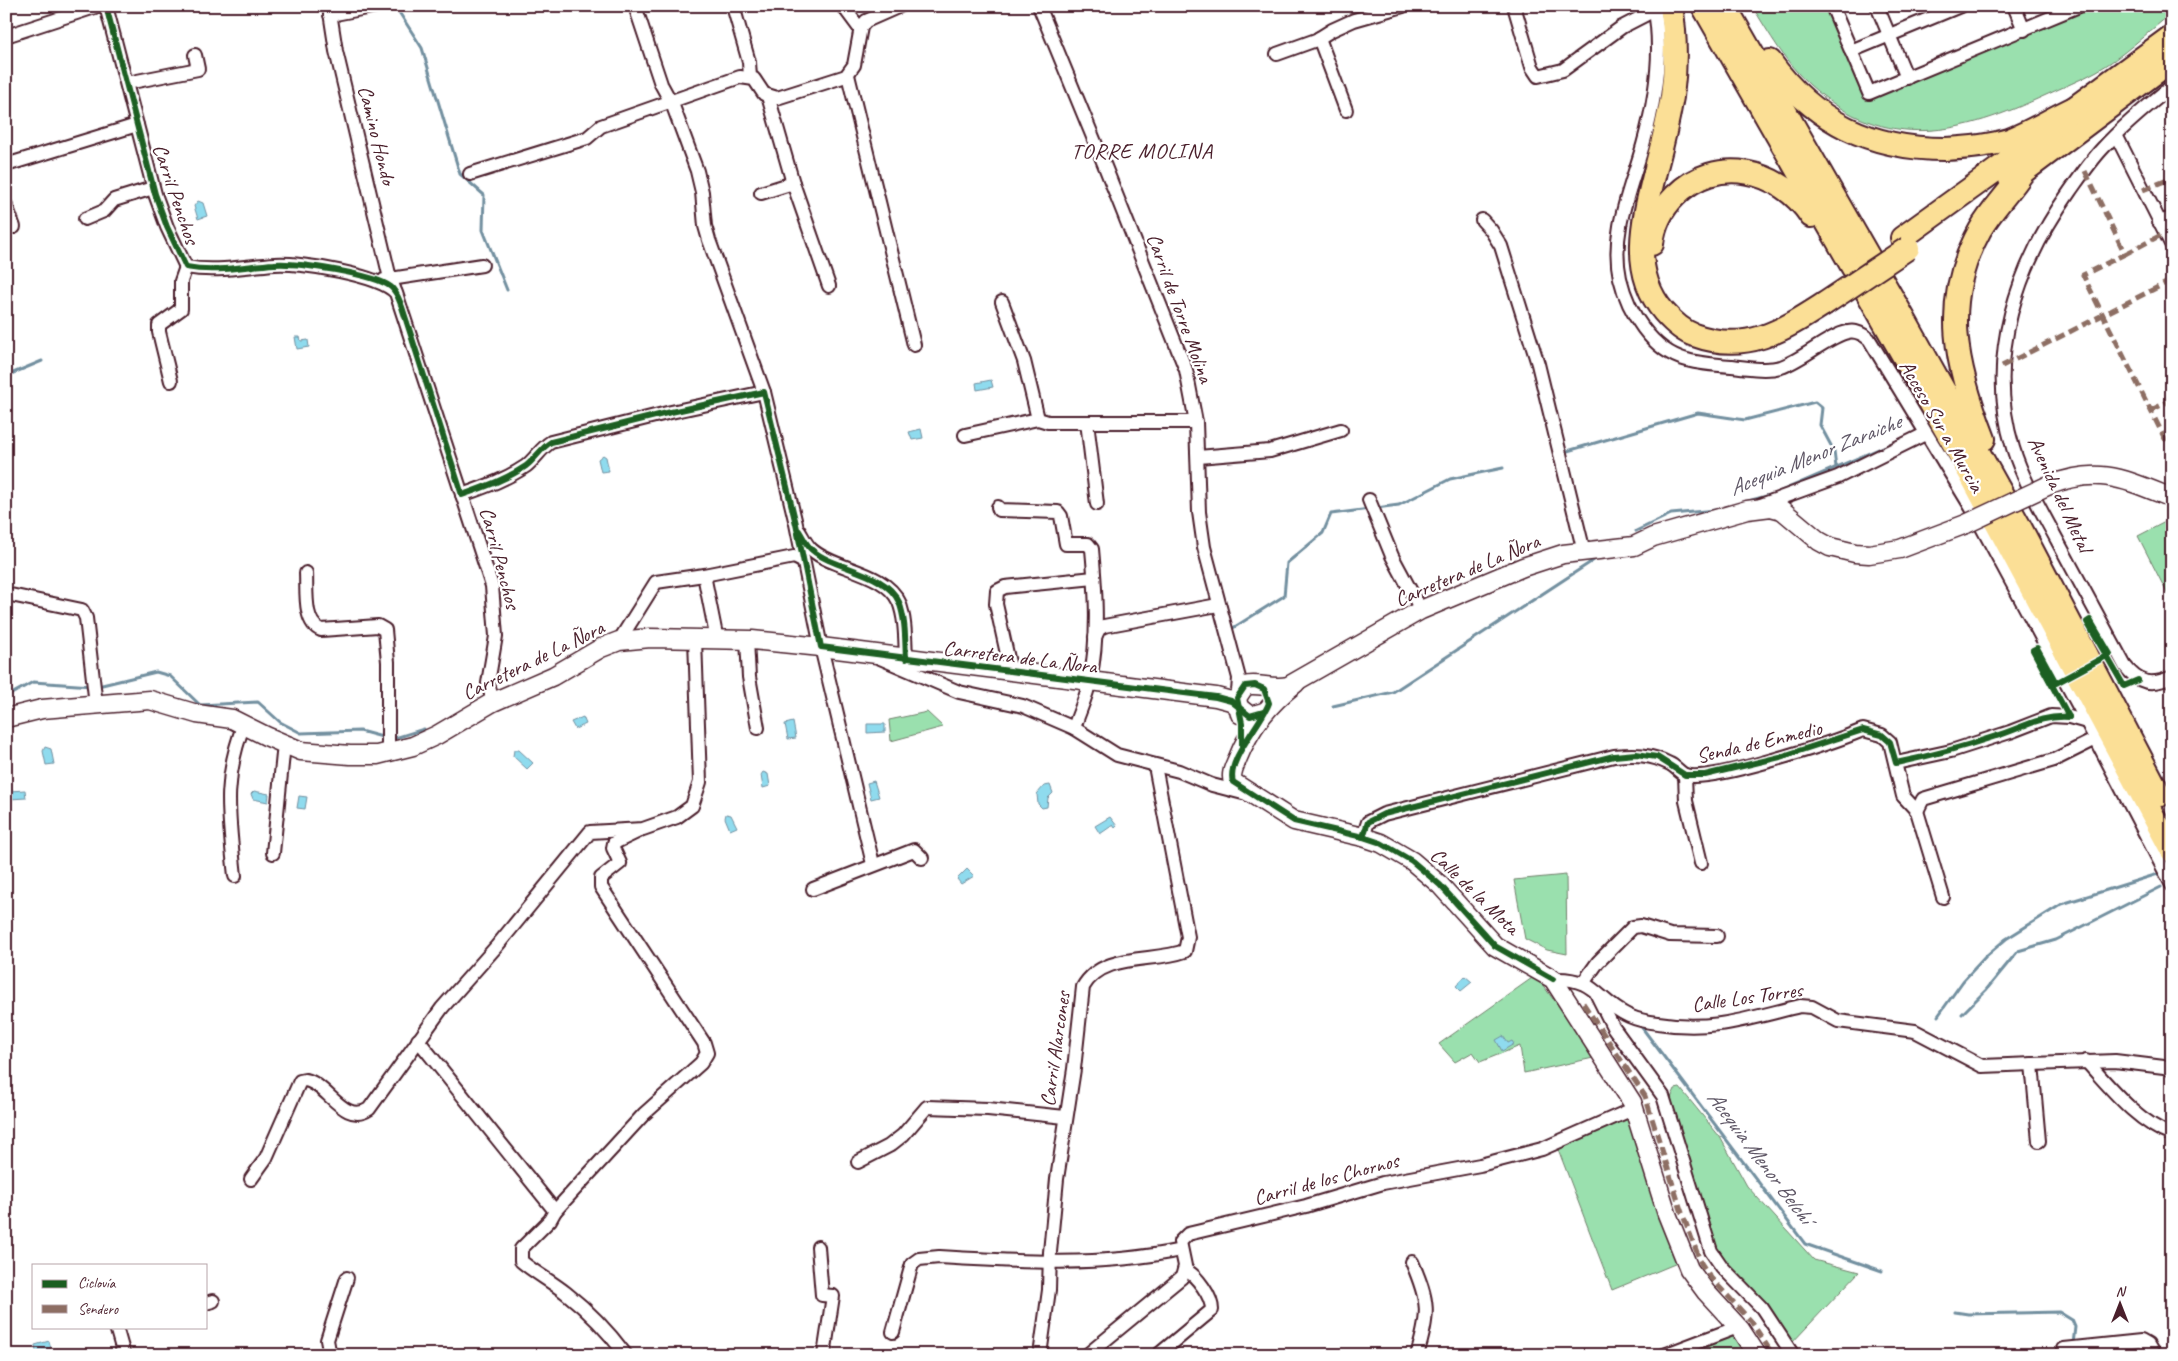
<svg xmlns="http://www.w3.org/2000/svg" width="2178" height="1361" viewBox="0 0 2178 1361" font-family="Caveat,sans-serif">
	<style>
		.green { fill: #9ae0ae; stroke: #72806c }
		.water { fill: #8fdbee; stroke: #7390a0 }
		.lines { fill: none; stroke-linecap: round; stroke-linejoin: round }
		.stream { stroke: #7390a0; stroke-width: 3 }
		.street-casing { stroke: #4a1f2b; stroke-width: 16 }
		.secondary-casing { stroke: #4a1f2b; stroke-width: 21 }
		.highway-casing { stroke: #4a1f2b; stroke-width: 26 }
		.street { stroke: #fff; stroke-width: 12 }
		.secondary { stroke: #fff; stroke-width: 18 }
		.highway { stroke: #fbdf96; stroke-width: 22 }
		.secondary-bridge-casing { stroke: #4a1f2b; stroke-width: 21; stroke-linecap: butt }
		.highway-bridge-casing { stroke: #4a1f2b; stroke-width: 26; stroke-linecap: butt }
		.secondary-bridge { stroke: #fff; stroke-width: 18 }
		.highway-bridge { stroke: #fbdf96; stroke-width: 22 }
		.quiet { stroke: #8d6e63; stroke-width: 5; stroke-dasharray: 10 5; stroke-linecap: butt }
		.cycleway-casing { stroke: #fff; stroke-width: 9 }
		.cycleway { stroke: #1b5e20; stroke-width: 6 }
		.labels { text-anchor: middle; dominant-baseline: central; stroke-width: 4.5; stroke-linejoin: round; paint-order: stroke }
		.street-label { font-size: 21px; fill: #4a1f2b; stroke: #fff }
		.neighbourhood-label { font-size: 22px; letter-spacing: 1px; fill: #4a1f2b; stroke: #fff }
		.water-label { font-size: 22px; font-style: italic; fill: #5f5766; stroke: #fff }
	</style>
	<rect width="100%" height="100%" fill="#fff"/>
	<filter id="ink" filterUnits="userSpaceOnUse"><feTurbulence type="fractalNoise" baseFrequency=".02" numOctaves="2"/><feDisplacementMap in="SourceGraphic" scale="10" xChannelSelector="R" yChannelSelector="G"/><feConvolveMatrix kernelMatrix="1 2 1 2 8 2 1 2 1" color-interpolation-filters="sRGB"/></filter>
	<g filter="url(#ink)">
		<g class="green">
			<path d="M1752,6H1832L1870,93L2079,6H2172V13C2149,31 2121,58 2097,71C2081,80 2063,87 2046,95C1962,134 1886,154 1810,85C1786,64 1769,33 1752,6Z"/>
			<polygon points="2169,520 2172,526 2172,593 2168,595 2138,536"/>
			<polygon points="927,712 943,727 891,741 889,720"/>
			<polygon points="1566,875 1567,954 1547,950 1525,939 1514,880"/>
			<polygon points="1532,978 1542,984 1553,999 1558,996 1598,1057 1524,1073 1520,1046 1480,1062 1473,1052 1455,1062 1439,1044"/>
			<polygon points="1680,1088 1720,1137 1747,1186 1814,1260 1859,1272 1790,1345 1725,1265 1715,1248 1671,1098 1675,1089"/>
			<polygon points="1620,1117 1629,1118 1682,1261 1612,1290 1558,1149"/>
			<polygon points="1737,1332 1755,1355 1681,1355"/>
		</g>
		<g class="water">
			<polygon points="198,201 203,203 207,216 198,219 194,206"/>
			<polygon points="295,337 300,337 301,341 308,340 309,347 297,349"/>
			<polygon points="991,380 993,387 977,390 976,383"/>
			<polygon points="921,429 923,438 912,440 909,432"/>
			<polygon points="603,455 606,457 609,471 601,472 598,459"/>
			<polygon points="583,717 586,724 575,729 571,722"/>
			<polygon points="793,722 796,738 788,739 785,724"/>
			<polygon points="867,724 885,724 885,732 867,733"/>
			<polygon points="45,747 51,749 54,764 46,765 43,751"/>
			<polygon points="514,750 519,750 533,763 527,769 513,756"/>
			<polygon points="763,772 768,774 770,786 763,788 761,775"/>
			<polygon points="874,781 879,797 871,799 867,783"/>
			<polygon points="1050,785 1053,793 1048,798 1047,807 1042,808 1038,804 1037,794 1044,786"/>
			<polygon points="25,790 26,798 10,799 9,791"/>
			<polygon points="254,791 269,794 268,802 253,799 251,794"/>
			<polygon points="299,796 307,797 305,809 297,808"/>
			<polygon points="726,814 731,815 737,827 730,830 725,818"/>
			<polygon points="1110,817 1117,826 1115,828 1113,825 1100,834 1095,826"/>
			<polygon points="967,869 974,876 961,884 957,879"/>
			<polygon points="1465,976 1472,982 1461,991 1456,986"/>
			<polygon points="1503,1036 1508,1043 1512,1041 1514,1044 1502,1051 1496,1040"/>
			<polygon points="49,1341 51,1348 36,1352 35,1345"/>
		</g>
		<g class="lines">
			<g class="stream">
				<polyline points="397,9 422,48 460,174 484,195 483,230 507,290"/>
				<polyline points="6,376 42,361"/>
				<polyline points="1564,452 1698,413 1745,420 1815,402 1822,408 1820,425 1834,451 1836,467"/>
				<polyline points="1779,492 1900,440"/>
				<polyline points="1748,501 1774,494"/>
				<polyline points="1376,508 1399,505 1450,479 1503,468"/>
				<polyline points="1636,531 1671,514 1716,510"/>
				<polyline points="1233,628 1284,596 1287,563 1323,533 1331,514 1370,509"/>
				<polyline points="98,686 156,672 170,676 200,705 258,702 280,722 301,733 360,731 386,738"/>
				<polyline points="6,697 33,682 92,686"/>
				<polyline points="1333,706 1393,692 1594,560"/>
				<polyline points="392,739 424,729"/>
				<polyline points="1962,1014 1986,990 2018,951 2056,940 2161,887"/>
				<polyline points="1938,1016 1963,981 1986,956 2006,939 2062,904 2158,874"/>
				<polyline points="1640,1025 1805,1244 1882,1271"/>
				<polyline points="1955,1312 1968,1314 2059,1312 2072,1320 2075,1327 2073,1344"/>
			</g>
			<defs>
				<g id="street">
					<path d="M106,6L155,194L167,227L186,267C216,273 245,266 275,264C300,262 380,275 396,293L492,586L496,636L488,683L493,702"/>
					<polyline points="329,6 336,51 389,274 395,291"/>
					<polyline points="635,6 661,84 673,106 697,171 702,192 705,226 709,240 764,392 796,524 821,647 873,864"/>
					<polyline points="733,6 749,62 750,77"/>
					<polyline points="843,6 860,29"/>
					<polyline points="1039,6 1104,164 1186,370 1196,422 1199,512 1204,547 1239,678 1238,693"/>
					<polyline points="1514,6 1532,67 1538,76 1563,70 1622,27 1655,10"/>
					<path d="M1654,6C1663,50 1655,102 1643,145C1631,188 1610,233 1620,278C1628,312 1652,351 1687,360C1701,364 1717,365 1732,366C1748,368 1766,371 1781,367C1802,360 1830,335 1848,332C1856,330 1864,335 1869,339L1971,507L2079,707L2172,885"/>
					<polyline points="1832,6 1869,93 2079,6"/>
					<polyline points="1877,6 1907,78"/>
					<polyline points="2014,6 2024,30"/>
					<polyline points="330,15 377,6"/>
					<polyline points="6,36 98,6"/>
					<polyline points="1319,38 1346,110"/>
					<polyline points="1851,51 1960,6"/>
					<polyline points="1277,54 1316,40 1332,30 1354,20 1403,6"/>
					<polyline points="848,75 914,345"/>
					<polyline points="127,83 198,69 195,55"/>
					<path d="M2172,86C2147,106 2123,126 2102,149C2090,162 2080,177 2070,191C2017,266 1985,357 2013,448C2023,480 2041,510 2057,540C2080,582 2102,624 2125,666C2139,684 2151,686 2172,677"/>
					<polyline points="2116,135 2172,246"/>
					<polyline points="6,165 137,125"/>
					<polyline points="470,174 587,138 601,126 740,77 754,79 764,94 777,98 846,76 854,65 861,27 866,21 900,6"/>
					<polyline points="793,183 829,286"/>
					<polyline points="761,193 793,183 768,96"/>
					<polyline points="6,205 14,227"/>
					<polyline points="85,219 104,211 114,200 153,188"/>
					<polyline points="1482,220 1491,230 1501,246 1538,364 1584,552"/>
					<polyline points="2159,222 2172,218"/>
					<polyline points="384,280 482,265"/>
					<polyline points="171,381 159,332 159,325 181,309 181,281 186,267"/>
					<polyline points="1038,419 1048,422 1087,422 1097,504"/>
					<polyline points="1087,422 1196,422"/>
					<polyline points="965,435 1038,419 1024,361 1002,302"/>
					<polyline points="1198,457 1270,451 1341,430"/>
					<path d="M462,495C484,487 507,479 526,466C536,458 541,448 551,442L671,412L764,392"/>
					<polyline points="1369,500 1392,556 1421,610"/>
					<polyline points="1761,505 1838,477 1925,434"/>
					<path d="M998,507L999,510L1058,512L1061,516L1066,544H1088L1092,549C1096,593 1099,636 1090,680C1087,696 1079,712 1074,728"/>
					<path d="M799,531C803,537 806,545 812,550C835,570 885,571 899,602C906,620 905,641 906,659"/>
					<path d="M306,573C307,590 303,623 321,630L378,626L385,630L388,662V753"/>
					<polyline points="704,575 717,640"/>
					<polyline points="6,594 82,610 86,618 96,705"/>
					<polyline points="1095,637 1099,629 1104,626 1218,605"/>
					<polyline points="747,640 749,677 758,728"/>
					<polyline points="619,641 656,582 704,575 794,557 802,561"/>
					<polyline points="880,658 959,692 1023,706 1074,728 1117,755 1179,771 1212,785 1243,793"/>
					<polyline points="1011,672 996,604 997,591 1005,587 1094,578"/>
					<polyline points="1896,763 1951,751 2010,732 2051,716 2069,717 2087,722"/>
					<polyline points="1685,775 1686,801 1701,863"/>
					<polyline points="1917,811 1923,799 2054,760 2096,739"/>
					<path d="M1363,837L1368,822L1384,814L1614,756C1635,754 1651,754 1670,764C1675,766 1680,773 1685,775C1711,783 1834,742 1863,730L1882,735L1890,742L1903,796L1917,811L1943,897"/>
					<polyline points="273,853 284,744"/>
					<path d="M235,876C229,818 222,780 244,724"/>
					<polyline points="813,889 914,850 922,858"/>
					<path d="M1553,979C1597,977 1596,1001 1629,1016C1638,1020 1648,1022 1658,1023C1712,1032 1749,1018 1800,1006L1812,1007L1838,1021L1915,1031L1982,1066L2115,1061L2172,1068"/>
					<polyline points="1583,983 1598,962 1633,927 1641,926 1670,935 1717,936"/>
					<polyline points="1597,995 1613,1027 1663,1096 1711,1251 1722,1267 1762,1308 1793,1355"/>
					<path d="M418,1040L555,1211L550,1220L521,1249V1261C535,1273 551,1281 566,1293C589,1311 608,1331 626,1355"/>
					<path d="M2086,1061C2112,1089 2136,1121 2172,1135"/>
					<polyline points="2032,1064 2039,1141"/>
					<polyline points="858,1162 889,1146 903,1135 927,1107 988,1109 1065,1117"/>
					<path d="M251,1179L266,1158L300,1081L305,1080C327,1083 344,1126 369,1109L442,1008L496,947L590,832L643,829L677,817L692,806L700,782L695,639"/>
					<polyline points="555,1211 644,1114 701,1063 707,1053 704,1043 601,887 601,878 620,863 613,848 614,843 639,831"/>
					<polyline points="818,1247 822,1295 833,1296 824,1355"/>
					<path d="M1412,1262C1429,1302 1430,1313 1417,1355"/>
					<polyline points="206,1303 213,1301"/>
					<polyline points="116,1327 124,1355"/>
					<path d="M893,1332L912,1264L919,1259L939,1257C1020,1262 1100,1267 1181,1250"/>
					<polyline points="2064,1349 2141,1341 2148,1345 2154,1355"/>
					<polyline points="330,1355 327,1340 347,1278"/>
					<path d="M1040,1355L1049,1290L1050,1252L1057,1179L1074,1069L1083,987C1103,952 1152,963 1185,951L1188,937L1155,766"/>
					<polyline points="1087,1355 1182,1277 1185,1266 1180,1242 1188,1234 1306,1206 1383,1183 1480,1165 1542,1149 1635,1108"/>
					<path d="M1158,1355L1212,1310C1212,1297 1197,1275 1185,1270"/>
					<polyline points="1664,1355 1738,1327"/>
				</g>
				<g id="secondary">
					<path d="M2047,486C2099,466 2122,478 2172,498"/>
					<path d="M1296,683C1269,704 1250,727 1237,760C1234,767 1230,774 1233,782L1294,821L1363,837L1381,843L1412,861L1440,885L1495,946L1553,979L1632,1102L1667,1214L1689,1269L1706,1292L1740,1329L1757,1355"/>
					<path d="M1240,714L1237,698L1245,686C1257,682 1272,690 1288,686L1421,610L1523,567L1563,554L1634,546L1653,537L1747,510L1771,507L1782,510L1819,541L1830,547L1855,553L1869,554L1900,549L1966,524"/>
					<polyline points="6,718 42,709 150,700 197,714 232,719 266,736 301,751 350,755 377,755 413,746 437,735 493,702 553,676 601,648 619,641 650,638 752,640 821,647 1216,697 1231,701 1250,716 1264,712"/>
				</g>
				<g id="highway">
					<path d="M1671,6C1676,36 1676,67 1672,97C1668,119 1663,142 1657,164C1645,213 1627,269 1664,312C1672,321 1682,331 1694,335C1746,354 1782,331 1824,304"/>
					<polyline points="1703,6 1955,446 2172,851"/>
					<polyline points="1725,6 1902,315 2019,525 2160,795"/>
					<path d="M1770,61C1814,122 1871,149 1945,149C1966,148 1989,146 2009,140C2031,132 2052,118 2074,108"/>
					<polyline points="2010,179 2023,172 2172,60"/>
					<polyline points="1902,238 2031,145 2074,108 2172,36"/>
					<path d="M1652,244C1654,225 1662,209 1675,196C1716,154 1780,169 1811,216"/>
					<path d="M1984,439C1956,367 1940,302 1980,230C1992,209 2010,192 2023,172"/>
				</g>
			</defs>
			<use href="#street" class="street-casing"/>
			<use href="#secondary" class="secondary-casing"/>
			<use href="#highway" class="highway-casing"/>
			<use href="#street" class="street"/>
			<use href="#secondary" class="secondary"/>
			<use href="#highway" class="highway"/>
			<defs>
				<polyline id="secondary-bridge" points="1966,524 2047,486"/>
				<polyline id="highway-bridge" points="1824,304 1908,248"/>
			</defs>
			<use href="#secondary-bridge" class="secondary-bridge-casing"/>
			<use href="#highway-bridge" class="highway-bridge-casing"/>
			<use href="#secondary-bridge" class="secondary-bridge"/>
			<use href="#highway-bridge" class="highway-bridge"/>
			<g class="quiet">
				<polyline points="2085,171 2125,254 2083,275 2165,439 2172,435"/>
				<polyline points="2143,190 2172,178"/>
				<polyline points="2125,254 2165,233"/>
				<polyline points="2002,366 2172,280"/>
				<polyline points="2151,410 2172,400"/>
				<polyline points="1583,1003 1645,1096 1681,1210 1701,1263 1711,1278 1751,1321 1773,1355"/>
			</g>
			<defs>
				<g id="cycleway">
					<path d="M106,6L155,194L167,227L186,267C216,273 245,266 274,264C295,262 375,274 391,287C397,292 399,300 402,307L462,495C484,487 507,479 526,466C536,458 541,448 551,442L671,412L764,392L796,524L821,647L1216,697L1231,701L1250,716L1264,712"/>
					<path d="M799,531C803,537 806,545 812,550C835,570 885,571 899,602C906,620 905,641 906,659"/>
					<polyline points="2069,717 2033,650 2037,648 2056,683 2110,654 2090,620 2087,622 2124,686 2138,680"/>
					<path d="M1242,748V723L1237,698L1245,686L1255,685L1264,689L1269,703C1262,723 1226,760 1233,782L1294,821L1363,837L1381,843L1412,861L1440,885L1495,946L1553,979"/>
					<path d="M1363,837L1368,822L1384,814L1614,756L1636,754L1657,757L1685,775H1705L1780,757L1863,730L1882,735L1890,742L1896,763C1930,756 1963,747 1996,736C2023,728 2040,715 2069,717"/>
				</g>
			</defs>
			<use href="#cycleway" class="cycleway-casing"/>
			<use href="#cycleway" class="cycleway"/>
		</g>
	</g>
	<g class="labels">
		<g class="street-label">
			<text transform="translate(377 135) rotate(76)">Camino Hondo</text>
			<text transform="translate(176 194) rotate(71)">Carril Penchos</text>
			<text transform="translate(1180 308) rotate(70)">Carril de Torre Molina</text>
			<text transform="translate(1942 426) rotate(60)">Acceso Sur a Murcia</text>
			<text transform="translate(2060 494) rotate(65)">Avenida del Metal</text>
			<text transform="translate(500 558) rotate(75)">Carril Penchos</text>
			<text transform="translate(1467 570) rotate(-23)">Carretera de La Ñora</text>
			<text transform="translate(1020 657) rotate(7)">Carretera de La Ñora</text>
			<text transform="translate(533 660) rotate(-26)">Carretera de La Ñora</text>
			<text transform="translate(1759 742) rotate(-13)">Senda de Enmedio</text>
			<text transform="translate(1475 891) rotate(44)">Calle de la Mota</text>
			<text transform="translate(1747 997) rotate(-8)">Calle Los Torres</text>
			<text transform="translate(1055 1049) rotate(-82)">Carril Alarcones</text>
			<text transform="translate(1326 1179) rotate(-15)">Carril de los Chornos</text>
		</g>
		<g class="neighbourhood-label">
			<text x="1142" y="151">TORRE MOLINA</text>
		</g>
		<g class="water-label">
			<text transform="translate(1815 455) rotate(-22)">Acequia Menor Zaraiche</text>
			<text transform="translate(1760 1157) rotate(53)">Acequia Menor Belchí</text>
		</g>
	</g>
	<rect width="2178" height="1361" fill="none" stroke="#fff" stroke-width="25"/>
	<rect x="12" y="12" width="2153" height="1336" fill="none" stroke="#4a1f2b" stroke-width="2" filter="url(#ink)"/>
	<rect x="32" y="1264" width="175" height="65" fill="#ffffff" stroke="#b7a5aa"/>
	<rect x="42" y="1280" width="25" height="8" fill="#1b5e20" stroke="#b7a5aa"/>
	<text x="78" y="1288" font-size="15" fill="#4a1f2b">Ciclovía</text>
	<rect x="42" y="1305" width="25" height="8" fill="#8d6e63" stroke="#b7a5aa"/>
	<text x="78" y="1314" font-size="15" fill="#4a1f2b">Sendero</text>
	<g transform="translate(2120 1304)" stroke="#ffffff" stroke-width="4" paint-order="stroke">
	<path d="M0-4L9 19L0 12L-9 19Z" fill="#4a1f2b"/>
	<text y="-8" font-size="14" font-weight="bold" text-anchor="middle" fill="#4a1f2b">N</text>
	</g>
</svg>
